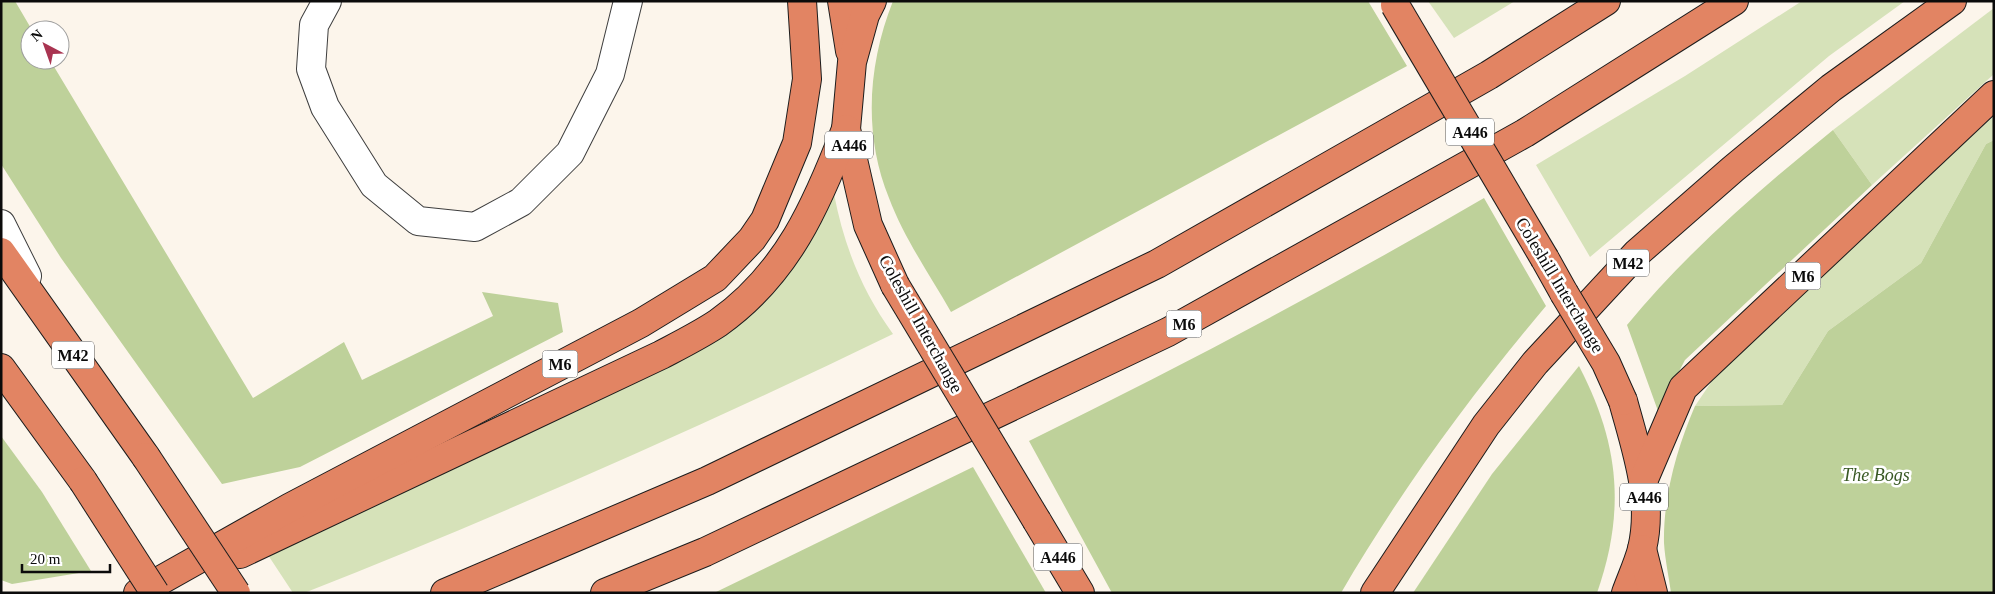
<svg xmlns="http://www.w3.org/2000/svg" width="1995" height="594" viewBox="0 0 1995 594" font-family="Georgia,serif">
	<style>
		.green { fill: #d6e2b9 }
		.forest { fill: #bed19a }
		.lines { fill: none; stroke-linecap: round; stroke-linejoin: round }
		.minor-casing { stroke: #3e3e3e; stroke-width: 30 }
		.highway-casing { stroke: #1c1c1c; stroke-width: 30 }
		.minor { stroke: #fff; stroke-width: 28 }
		.highway { stroke: #e28463; stroke-width: 28 }
		.highway-bridge-casing { stroke: #1c1c1c; stroke-width: 30; stroke-linecap: butt }
		.highway-bridge { stroke: #e28463; stroke-width: 28 }
		.labels { text-anchor: middle; dominant-baseline: central; stroke-width: 5; stroke-linejoin: round; paint-order: stroke }
		.shield { fill: #fff; stroke: #545454; stroke-width: 1 }
		.shield-label { font-size: 16px; font-weight: bold; fill: #0b0b0b }
		.street-label { font-size: 18px; fill: #0b0b0b; stroke: #fff }
		.park-label { font-size: 18px; font-style: italic; fill: #395924; stroke: #fff }
	</style>
	<rect width="100%" height="100%" fill="#fcf5eb"/>
	<g class="green">
		<polygon points="1428,1 1515,1 1454,38"/>
		<polygon points="1802,1 1905,1 1829,56 1590,257 1536,165 1685,76"/>
		<polygon points="1994,8 1994,74 1872,185 1833,130"/>
		<polygon points="1994,116 1994,140 1986,144 1921,263 1828,331 1782,405 1695,406 1724,363"/>
		<path d="M834,194C844,246 862,291 893,334C699,428 504,514 304,593H293L268,555L670,363L820,222Z"/>
	</g>
	<g class="forest">
		<polygon points="1,1 15,1 32,30 30,30 30,60 50,60 253,398 344,342 362,380 493,316 482,292 558,303 563,332 300,467 222,484 61,258 1,164"/>
		<path d="M893,1H1368L1407,66L951,312C930,275 904,238 889,198C863,134 868,64 893,1Z"/>
		<path d="M1833,130L1872,185L1685,360L1658,411L1627,325C1688,251 1759,190 1833,130Z"/>
		<path d="M1994,140V593H1671C1669,577 1665,560 1664,543C1663,497 1677,448 1695,406L1782,405L1828,331L1921,263L1986,144Z"/>
		<path d="M1484,198L1546,306C1470,396 1401,490 1341,593H1112L1029,441C1184,365 1335,285 1484,198Z"/>
		<path d="M1579,366C1619,443 1626,510 1597,593H1413L1492,474Z"/>
		<polygon points="1,436 42,492 91,571 12,584 1,580"/>
		<polygon points="973,467 1046,593 714,593"/>
	</g>
	<g class="lines">
		<defs>
			<g id="minor">
				<polyline points="327,1 314,25 311,69 325,107 374,185 418,221 475,227 521,202 570,153 610,74 628,1"/>
				<polyline points="1,224 27,276"/>
			</g>
			<g id="highway">
				<polyline points="842,1 850,51"/>
				<polyline points="872,1 865,15 852,62 846,129 868,225 895,285"/>
				<polyline points="1,252 146,457"/>
				<polyline points="1545,259 1564,293"/>
				<polyline points="1,368 83,481"/>
				<path d="M1623,401C1636,449 1654,499 1642,549C1638,564 1631,579 1626,593"/>
				<polyline points="1644,479 1683,388 1994,95"/>
				<polyline points="1037,521 1080,593"/>
				<polyline points="1642,549 1653,593"/>
				<path d="M240,554L661,355C680,345 700,335 718,323C787,274 817,205 846,129"/>
				<polyline points="138,593 289,508 641,323 715,278 752,239 765,220 797,143 807,79 802,1"/>
				<polyline points="445,593 707,481 1157,264 1489,75 1606,1"/>
				<polyline points="605,593 705,552 1168,332 1525,133 1734,1"/>
				<polyline points="1375,593 1486,425 1535,363 1637,253 1733,169 1831,88 1952,1"/>
			</g>
		</defs>
		<use href="#minor" class="minor-casing"/>
		<use href="#highway" class="highway-casing"/>
		<use href="#minor" class="minor"/>
		<use href="#highway" class="highway"/>
		<defs>
			<g id="highway-bridge">
				<polyline points="1395,5 1545,259"/>
				<polyline points="895,285 1037,521"/>
				<polyline points="1564,293 1606,363 1623,401"/>
				<polyline points="146,457 236,593"/>
				<polyline points="83,481 155,593"/>
			</g>
		</defs>
		<use href="#highway-bridge" class="highway-bridge-casing"/>
		<use href="#highway-bridge" class="highway-bridge"/>
	</g>
	<g class="labels">
		<g class="shield">
			<rect x="1446" y="118.5" width="48" height="27" rx="4"/>
			<rect x="825" y="131.5" width="48" height="27" rx="4"/>
			<rect x="1607" y="249.5" width="42" height="27" rx="4"/>
			<rect x="1785.5" y="262.5" width="35" height="27" rx="4"/>
			<rect x="1166.5" y="310.5" width="35" height="27" rx="4"/>
			<rect x="52" y="341.5" width="42" height="27" rx="4"/>
			<rect x="542.5" y="350.5" width="35" height="27" rx="4"/>
			<rect x="1620" y="483.5" width="48" height="27" rx="4"/>
			<rect x="1034" y="543.5" width="48" height="27" rx="4"/>
		</g>
		<g class="shield-label">
			<text x="1470" y="132">A446</text>
			<text x="849" y="145">A446</text>
			<text x="1628" y="263">M42</text>
			<text x="1803" y="276">M6</text>
			<text x="1184" y="324">M6</text>
			<text x="73" y="355">M42</text>
			<text x="560" y="364">M6</text>
			<text x="1644" y="497">A446</text>
			<text x="1058" y="557">A446</text>
		</g>
		<g class="street-label">
			<text transform="translate(1560 285) rotate(59)">Coleshill Interchange</text>
			<text transform="translate(921 324) rotate(61)">Coleshill Interchange</text>
		</g>
		<g class="park-label">
			<text x="1876" y="475">The Bogs</text>
		</g>
	</g>
	<rect width="1995" height="594" fill="none" stroke="#0b0b0b" stroke-width="5"/>
	<g transform="translate(45 45) rotate(319)"><circle r="24" fill="#ffffff" stroke="#9d9d9d"/>
	<path d="M0-4L9 19L0 12L-9 19Z" fill="#a93451"/>
	<text y="-8" font-size="14" font-weight="bold" text-anchor="middle" fill="#0b0b0b">N</text>
	</g>
	<path d="M22 564v8h88v-8" fill="none" stroke="#0b0b0b" stroke-width="2.5"/>
	<text x="30" y="564" font-size="15" fill="#0b0b0b" stroke="#ffffff" stroke-width="4" paint-order="stroke">20 m</text>
</svg>
